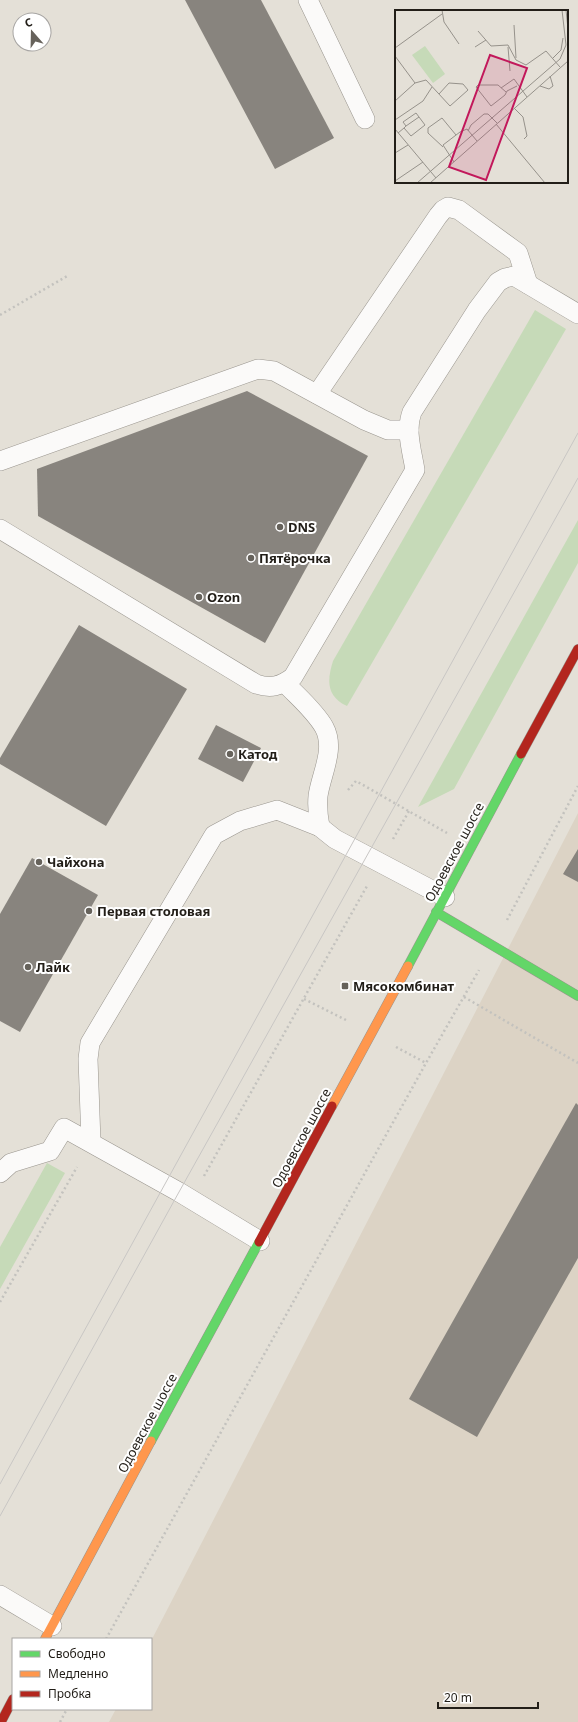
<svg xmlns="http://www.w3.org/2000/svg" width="578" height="1722" viewBox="0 0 578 1722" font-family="'Noto Sans',sans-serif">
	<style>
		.industrial { fill: #dcd3c5 }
		.green { fill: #c6dab8 }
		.building { fill: #88847e }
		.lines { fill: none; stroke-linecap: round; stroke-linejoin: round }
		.lane-casing { stroke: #99958e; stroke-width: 20 }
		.fast-casing { stroke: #99958e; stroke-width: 10 }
		.slow-casing { stroke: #99958e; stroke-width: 10 }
		.jam-casing { stroke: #99958e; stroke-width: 10 }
		.path { stroke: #c3c2be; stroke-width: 2.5; stroke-dasharray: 2 3; stroke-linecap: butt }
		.lane { stroke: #fbfaf9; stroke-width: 19 }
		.fast { stroke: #63d668; stroke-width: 9 }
		.slow { stroke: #ff974d; stroke-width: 9 }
		.jam { stroke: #b3261e; stroke-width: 9 }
		.tram { stroke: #c8c6c4; stroke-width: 1 }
		.poi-dot { fill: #66625b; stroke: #fff; stroke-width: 1.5 }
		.labels { text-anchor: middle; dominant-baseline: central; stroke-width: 4; stroke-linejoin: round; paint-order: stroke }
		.poi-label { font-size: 13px; font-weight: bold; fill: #221e18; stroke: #fff; text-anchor: start }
		.street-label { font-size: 13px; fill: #221e18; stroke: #fff }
		.inset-road { fill: none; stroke: #96928b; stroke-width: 1 }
		.view { fill: #c2185b; fill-opacity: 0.15; stroke: #c2185b; stroke-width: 2 }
		.inset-edge { fill: none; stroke: #221e18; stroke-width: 2 }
	</style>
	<rect width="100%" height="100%" fill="#e4e0d7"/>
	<polygon class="industrial" points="578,813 578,1722 109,1722 116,1709 151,1709 151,1641"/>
	<g class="green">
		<path d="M535,310L566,329L347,706C326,696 327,680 333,661Z"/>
		<polygon points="578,520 578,563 454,789 418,807"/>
		<polygon points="47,1163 65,1173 0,1289 0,1247"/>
	</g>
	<g class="building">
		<polygon points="185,0 261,0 334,138 275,169"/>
		<polygon points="247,391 368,456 265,643 38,516 37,469"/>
		<polygon points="79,625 187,689 106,826 0,764 0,758"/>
		<polygon points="216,725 261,748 243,782 198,759"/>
		<polygon points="578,849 578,882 563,874"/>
		<polygon points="32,858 98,895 20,1032 0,1021 0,914"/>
		<polygon points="576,1103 578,1105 578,1258 477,1437 409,1399"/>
	</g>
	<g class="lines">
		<defs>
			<g id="lane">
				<polyline points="308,0 365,119"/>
				<polyline points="317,394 438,216 443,210 448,207 459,210 518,253 528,284"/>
				<polyline points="0,461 258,369 274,371 364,420 388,430 409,430"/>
				<path d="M0,529L256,684C271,689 281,686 293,677L415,470C412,451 405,430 412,412L477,310L498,282L505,278L514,276L578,314"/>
				<path d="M285,683C298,697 314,710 324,727C336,749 321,774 318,796C317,807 318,816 320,827"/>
				<polyline points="91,1142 88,1059 90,1043 214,835 240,821 277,810 320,827 335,839 445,897"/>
				<polyline points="0,1173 11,1163 50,1151 64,1128 179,1192 260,1241"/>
				<polyline points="0,1595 52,1626"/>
			</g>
			<g id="fast">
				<polyline points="436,912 578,996"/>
				<polyline points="408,966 521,754"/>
				<polyline points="151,1441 259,1242"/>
			</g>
			<g id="slow">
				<polyline points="332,1106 408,966"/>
				<polyline points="45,1639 151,1441"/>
			</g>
			<g id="jam">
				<polyline points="521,754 578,649"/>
				<polyline points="259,1242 332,1106"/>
				<polyline points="1,1722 13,1699"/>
			</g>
		</defs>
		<use href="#lane" class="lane-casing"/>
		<use href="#fast" class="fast-casing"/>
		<use href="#slow" class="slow-casing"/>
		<use href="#jam" class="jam-casing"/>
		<g class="path">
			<polyline points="0,315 69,275"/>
			<polyline points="348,790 356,781 447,833"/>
			<polyline points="393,839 409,811"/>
			<polyline points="507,920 578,786"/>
			<polyline points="464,997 578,1063"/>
			<polyline points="304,999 346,1020"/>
			<polyline points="396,1047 426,1063 479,970"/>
			<polyline points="204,1176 367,886"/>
			<polyline points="0,1302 77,1167"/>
			<polyline points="106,1639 426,1063"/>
			<polyline points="60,1722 67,1709"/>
		</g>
		<use href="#lane" class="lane"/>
		<use href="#fast" class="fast"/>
		<use href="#slow" class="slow"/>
		<use href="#jam" class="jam"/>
		<g class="tram">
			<polyline points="0,1484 578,433"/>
			<polyline points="0,1516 179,1192 578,478"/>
		</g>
	</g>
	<g class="poi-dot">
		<circle cx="280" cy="527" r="4"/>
		<circle cx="251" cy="558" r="4"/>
		<circle cx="199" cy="597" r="4"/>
		<circle cx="230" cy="754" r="4"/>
		<circle cx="39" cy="862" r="4"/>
		<circle cx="89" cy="911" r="4"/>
		<circle cx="28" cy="967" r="4"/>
		<rect x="341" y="982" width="8" height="8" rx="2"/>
	</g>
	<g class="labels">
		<g class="poi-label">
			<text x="288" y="527">DNS</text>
			<text x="259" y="558">Пятёрочка</text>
			<text x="207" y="597">Ozon</text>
			<text x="238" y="754">Катод</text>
			<text x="47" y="862">Чайхона</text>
			<text x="97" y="911">Первая столовая</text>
			<text x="36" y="967">Лайк</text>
			<text x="353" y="986">Мясокомбинат</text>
		</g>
		<g class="street-label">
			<text transform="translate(454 852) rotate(-62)">Одоевское шоссе</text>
			<text transform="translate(301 1138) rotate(-62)">Одоевское шоссе</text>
			<text transform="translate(147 1423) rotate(-62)">Одоевское шоссе</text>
		</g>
	</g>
	<g transform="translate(395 10)">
		<rect width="173" height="173" fill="#e4e0d7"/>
		<path d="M30,36L50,64L38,73L17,45Z" fill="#c6dab8"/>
		<path class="inset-road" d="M47,0L49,12L64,34M171,0L173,19M119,15L121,48M83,21L96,36L113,35L121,50L131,55L151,41L165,57M80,37L91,30M113,37L115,61M0,38L47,4M0,46L20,73L0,91M158,48L166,40L168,28M20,73L31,70L55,96L73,80L68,74L54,73L44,84M145,76L154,79L158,76L155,66M106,78L119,69L132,87M111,82L103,75H83L81,77L96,96L110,85L112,81L122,76M119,98L128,107L132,126L129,129M0,110L28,91L37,77M101,114L150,173M11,116L24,107M0,119L41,168M73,121L76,115L89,104H93L102,113M3,123L9,118L16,126L30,115L21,103L8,112L11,116L9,118M48,137L33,123V118L47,108L61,125M0,143L13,135M59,152L48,135L65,122L72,119L82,131M0,171L28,152M22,173L165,49L171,35L167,0M35,173L173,51"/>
		<path class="view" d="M95,45L132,58L91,170L54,157Z"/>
		<rect width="173" height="173" class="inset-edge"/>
	</g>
	<rect x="12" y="1638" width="140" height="72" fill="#ffffff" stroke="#a7a5a3"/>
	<rect x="20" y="1651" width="20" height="6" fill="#63d668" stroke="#a7a5a3"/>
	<text x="48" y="1658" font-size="12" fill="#221e18">Свободно</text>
	<rect x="20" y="1671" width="20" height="6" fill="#ff974d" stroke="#a7a5a3"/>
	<text x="48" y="1678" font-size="12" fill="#221e18">Медленно</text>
	<rect x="20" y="1691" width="20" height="6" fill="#b3261e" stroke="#a7a5a3"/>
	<text x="48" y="1698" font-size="12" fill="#221e18">Пробка</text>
	<g transform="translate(32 32) rotate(340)"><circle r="19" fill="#ffffff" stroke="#a7a5a3"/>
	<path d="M0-3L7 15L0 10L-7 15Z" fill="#66625b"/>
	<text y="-6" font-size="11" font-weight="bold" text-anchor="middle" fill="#221e18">С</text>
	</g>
	<path d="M438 1702v6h100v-6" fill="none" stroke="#221e18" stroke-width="2"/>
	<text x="444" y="1702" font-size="12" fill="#221e18" stroke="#ffffff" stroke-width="3" paint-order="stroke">20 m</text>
</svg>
